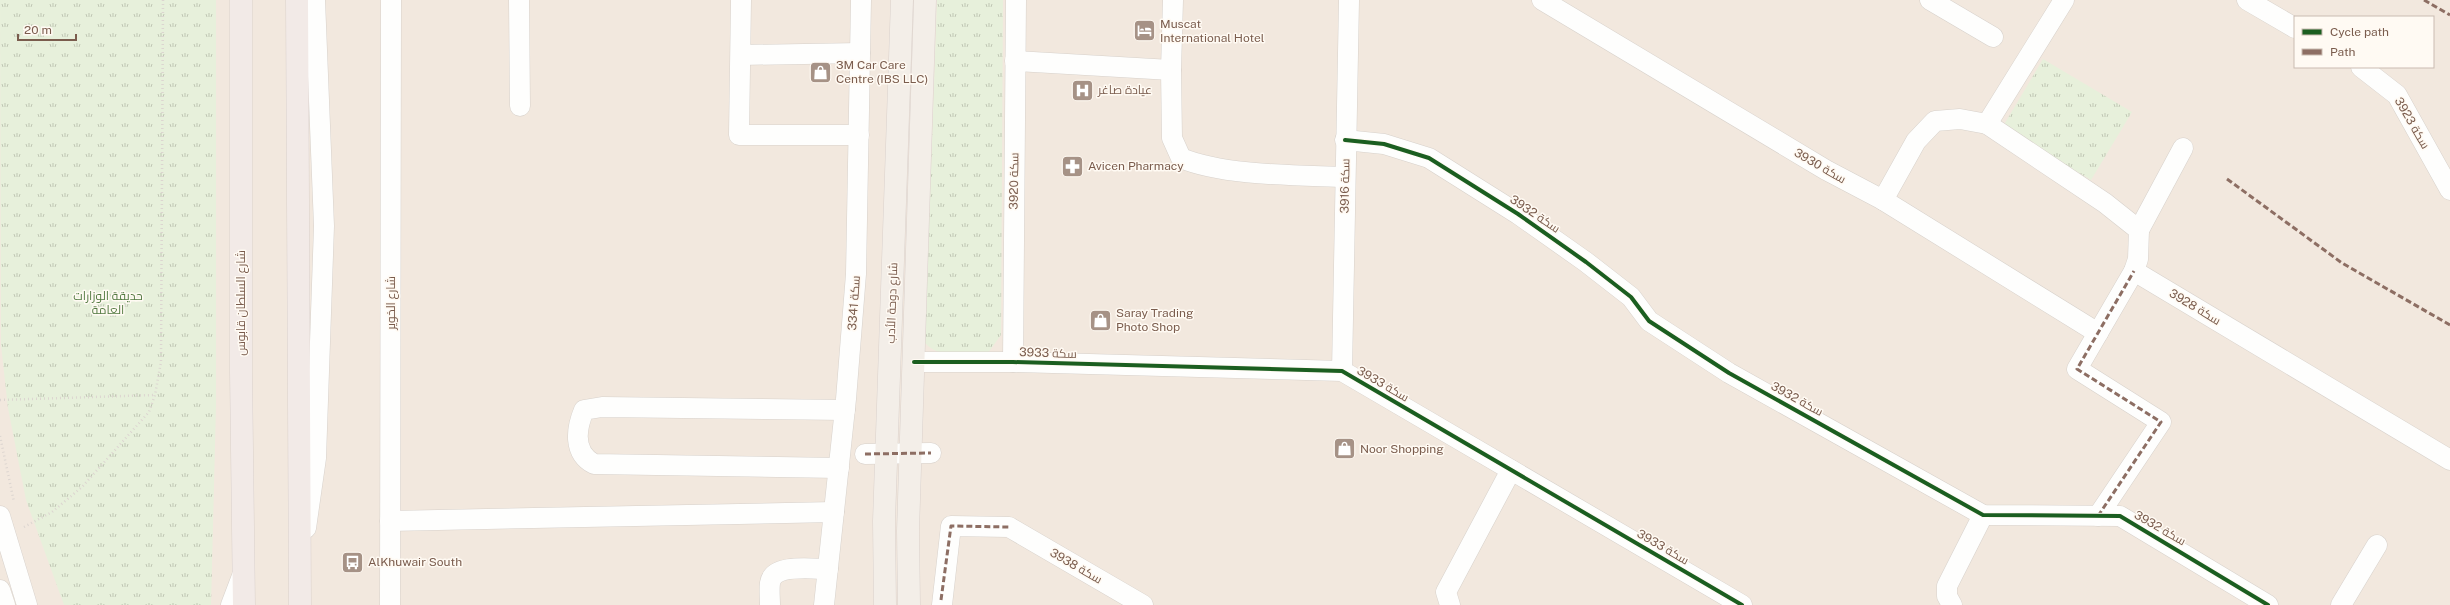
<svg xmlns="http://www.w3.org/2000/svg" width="2450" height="605" viewBox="0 0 2450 605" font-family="'Public Sans',Cairo,sans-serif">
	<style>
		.residential { fill: #f2e8de; fill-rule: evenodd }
		.park { fill: url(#park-tufts) }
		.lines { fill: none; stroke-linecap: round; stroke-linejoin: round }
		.minor-casing { stroke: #d7d1cb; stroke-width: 21 }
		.major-casing { stroke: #dad1cc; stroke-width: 23 }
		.highway-casing { stroke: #dad1cc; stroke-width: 23 }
		.path { stroke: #dcd5d0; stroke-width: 2.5; stroke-dasharray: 1 3; stroke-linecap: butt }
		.minor { stroke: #fefefd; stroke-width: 20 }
		.major { stroke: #f3eee8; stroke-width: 22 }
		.highway { stroke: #f2eae7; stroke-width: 22 }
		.quiet { stroke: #8d6e63; stroke-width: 3; stroke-dasharray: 6 3; stroke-linecap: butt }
		.cycleway-casing { stroke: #fffaf3; stroke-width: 6 }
		.cycleway { stroke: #1b5e20; stroke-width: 4 }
		.labels { text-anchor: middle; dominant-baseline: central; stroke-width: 3; stroke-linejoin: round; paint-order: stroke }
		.poi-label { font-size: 12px; fill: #7a5c4d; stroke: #fffaf3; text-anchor: start }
		.street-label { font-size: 12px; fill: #7a5c4d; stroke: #fffaf3 }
		.park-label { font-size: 12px; fill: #537a41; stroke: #fffaf3 }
	</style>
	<defs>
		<pattern id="park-tufts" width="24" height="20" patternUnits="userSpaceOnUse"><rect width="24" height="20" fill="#e7f0db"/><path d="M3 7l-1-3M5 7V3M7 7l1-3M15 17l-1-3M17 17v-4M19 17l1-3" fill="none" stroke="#c0c6b4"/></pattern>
	</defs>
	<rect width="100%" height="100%" fill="#f9f5f0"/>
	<path class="residential" d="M0,0H2450V605H0ZM2295,17H2433V67H2295Z"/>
	<g class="park">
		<polygon points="0,0 216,0 216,406 211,605 64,605 26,500 8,408 1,345"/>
		<path d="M937,0H1003L1001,335L988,353C967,354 941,360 925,343Z"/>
		<polygon points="2043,59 2132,112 2091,180 2002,128"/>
	</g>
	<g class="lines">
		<defs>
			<g id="minor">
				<polyline points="519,0 520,106"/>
				<polyline points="741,0 739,135 859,135"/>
				<polyline points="1542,0 1826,170 1883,200 2098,333"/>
				<polyline points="1930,0 1993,37"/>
				<polyline points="2247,0 2295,28"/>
				<polyline points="741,55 860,53"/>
				<path d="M1015,61L1171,70L1172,138L1181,158C1224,176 1297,175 1345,177"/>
				<polyline points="2361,67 2397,95 2450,190"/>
				<polyline points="1171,70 1173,0"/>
				<polyline points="1987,124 2105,203 2139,230 2138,259 2134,271 2077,369 2161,422 2098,516"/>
				<polyline points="1345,140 1384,144 1429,158 1518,214 1586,262 1631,297 1649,321 1729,373 1983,515 2120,516 2268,605"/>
				<polyline points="1883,200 1916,141 1935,121 1960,119 1987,124 2064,0"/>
				<polyline points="2139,230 2183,148"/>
				<polyline points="2134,271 2450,460"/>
				<polyline points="914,362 1013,362 1342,371 1742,605"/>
				<polyline points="1013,362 1016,0"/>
				<polyline points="1342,371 1349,0"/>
				<polyline points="865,454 931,453"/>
				<path d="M839,468L594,464C573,453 576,429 584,410L602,407L845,410"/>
				<polyline points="0,516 27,605"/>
				<polyline points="390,521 834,512"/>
				<polyline points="306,528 316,458 324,226 315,0"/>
				<polyline points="0,590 5,605"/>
				<polyline points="231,605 242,576"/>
				<polyline points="390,605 391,0"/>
				<path d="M770,605C770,598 769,590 770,583C773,563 812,569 828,569"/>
				<polyline points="824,605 846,399 856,274 861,0"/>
				<polyline points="942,605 951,526 1009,527 1143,605"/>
				<polyline points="1450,605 1446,592 1511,470"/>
				<polyline points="1952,605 1947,596 1947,586 1983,515"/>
				<polyline points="2341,605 2377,545"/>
			</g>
			<g id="major">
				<polyline points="885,605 884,521 902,0"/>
				<polyline points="909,605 908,531 925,0"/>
			</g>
			<g id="highway">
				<polyline points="241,0 241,372 244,605"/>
				<polyline points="297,0 300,605"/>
			</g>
		</defs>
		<use href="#minor" class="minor-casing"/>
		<use href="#major" class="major-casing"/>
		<use href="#highway" class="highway-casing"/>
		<g class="path">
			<polyline points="0,400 155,395"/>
			<polyline points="0,436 14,502"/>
			<polyline points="24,527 52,512 82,487 149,412 155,395 161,362 163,0"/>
		</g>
		<use href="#minor" class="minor"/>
		<use href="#major" class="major"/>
		<use href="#highway" class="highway"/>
		<g class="quiet">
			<polyline points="2424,0 2450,15"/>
			<polyline points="2227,179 2342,263 2450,325"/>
			<polyline points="865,454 931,453"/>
			<polyline points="2098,516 2161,422 2077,369 2134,271"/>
			<polyline points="941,600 951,526 1009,527"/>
		</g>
		<defs>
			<g id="cycleway">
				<polyline points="1345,140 1384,144 1429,158 1518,214 1586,262 1631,297 1649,321 1729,373 1983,515 2120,516 2268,605"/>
				<polyline points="914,362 1013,362 1342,371 1742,605"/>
			</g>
		</defs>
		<use href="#cycleway" class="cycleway-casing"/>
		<use href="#cycleway" class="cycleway"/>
	</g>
	<defs>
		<symbol id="hotel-square" viewBox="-11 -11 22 22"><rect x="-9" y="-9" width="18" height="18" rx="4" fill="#a69286" stroke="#fffaf3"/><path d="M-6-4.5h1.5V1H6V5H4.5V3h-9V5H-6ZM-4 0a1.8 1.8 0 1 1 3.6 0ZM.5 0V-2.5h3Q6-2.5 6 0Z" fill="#fff"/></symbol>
		<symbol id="shop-square" viewBox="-11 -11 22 22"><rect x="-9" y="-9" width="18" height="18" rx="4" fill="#a69286" stroke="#fffaf3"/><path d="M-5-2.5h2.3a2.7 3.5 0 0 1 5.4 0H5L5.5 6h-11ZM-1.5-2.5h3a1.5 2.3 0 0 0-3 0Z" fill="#fff"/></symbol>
		<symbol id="hospital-square" viewBox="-11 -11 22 22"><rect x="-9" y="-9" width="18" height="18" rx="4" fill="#a69286" stroke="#fffaf3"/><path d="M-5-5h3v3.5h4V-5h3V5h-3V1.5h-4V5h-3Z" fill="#fff"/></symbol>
		<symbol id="pharmacy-square" viewBox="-11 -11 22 22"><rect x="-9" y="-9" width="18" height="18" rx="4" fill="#a69286" stroke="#fffaf3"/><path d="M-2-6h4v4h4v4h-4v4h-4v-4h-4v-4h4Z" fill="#fff"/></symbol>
		<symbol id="bus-square" viewBox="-11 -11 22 22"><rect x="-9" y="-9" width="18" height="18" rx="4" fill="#a69286" stroke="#fffaf3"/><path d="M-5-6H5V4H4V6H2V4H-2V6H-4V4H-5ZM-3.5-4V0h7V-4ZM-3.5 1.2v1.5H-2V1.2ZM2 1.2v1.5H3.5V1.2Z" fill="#fff"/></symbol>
	</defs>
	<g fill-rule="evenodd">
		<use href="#hotel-square" x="1132" y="18" width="25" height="25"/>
		<use href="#shop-square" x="808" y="60" width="25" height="25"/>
		<use href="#hospital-square" x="1070" y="78" width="25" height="25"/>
		<use href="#pharmacy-square" x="1060" y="154" width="25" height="25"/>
		<use href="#shop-square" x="1088" y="308" width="25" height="25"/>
		<use href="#shop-square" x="1332" y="436" width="25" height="25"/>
		<use href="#bus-square" x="340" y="550" width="25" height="25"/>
	</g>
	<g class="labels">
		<g class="poi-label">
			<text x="1160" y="24">Muscat<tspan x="1160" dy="14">International Hotel</tspan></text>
			<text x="836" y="65">3M Car Care<tspan x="836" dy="14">Centre (IBS LLC)</tspan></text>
			<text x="1098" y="90">عيادة صاغر</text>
			<text x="1088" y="166">Avicen Pharmacy</text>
			<text x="1116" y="313">Saray Trading<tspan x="1116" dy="14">Photo Shop</tspan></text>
			<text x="1360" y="449">Noor Shopping</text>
			<text x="368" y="562">AlKhuwair South</text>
		</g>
		<g class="street-label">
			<text transform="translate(2412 123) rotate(60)">سكة 3923</text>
			<text transform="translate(1820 166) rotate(30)">سكة 3930</text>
			<text transform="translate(1014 181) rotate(-89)">سكة 3920</text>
			<text transform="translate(1345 186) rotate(-89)">سكة 3916</text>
			<text transform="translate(1535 214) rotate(34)">سكة 3932</text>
			<text transform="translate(241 303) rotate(-90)">شارع السلطان قابوس</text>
			<text transform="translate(391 303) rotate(-90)">شارع الخوير</text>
			<text transform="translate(854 303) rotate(-86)">سكة 3341</text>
			<text transform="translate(892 303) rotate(-88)">شارع دوحة الأدب</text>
			<text transform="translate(2195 307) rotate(31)">سكة 3928</text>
			<text transform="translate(1048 353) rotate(2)">سكة 3933</text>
			<text transform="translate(1383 384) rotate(30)">سكة 3933</text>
			<text transform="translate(1797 399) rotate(29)">سكة 3932</text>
			<text transform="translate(2160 528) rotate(30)">سكة 3932</text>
			<text transform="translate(1663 547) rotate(30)">سكة 3933</text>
			<text transform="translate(1076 566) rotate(30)">سكة 3938</text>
		</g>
		<g class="park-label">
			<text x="108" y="296">حديقة الوزارات<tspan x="108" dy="14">العامة</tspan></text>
		</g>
	</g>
	<rect x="2294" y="16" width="140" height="52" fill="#fffaf3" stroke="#cabbb1"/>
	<rect x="2302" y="29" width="20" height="6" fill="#1b5e20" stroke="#cabbb1"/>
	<text x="2330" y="36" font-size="12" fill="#7a5c4d">Cycle path</text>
	<rect x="2302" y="49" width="20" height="6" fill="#8d6e63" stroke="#cabbb1"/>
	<text x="2330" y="56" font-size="12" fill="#7a5c4d">Path</text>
	<path d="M18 34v6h58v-6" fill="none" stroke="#7a5c4d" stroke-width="2"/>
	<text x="24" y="34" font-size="12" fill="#7a5c4d" stroke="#fffaf3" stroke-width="3" paint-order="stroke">20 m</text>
</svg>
